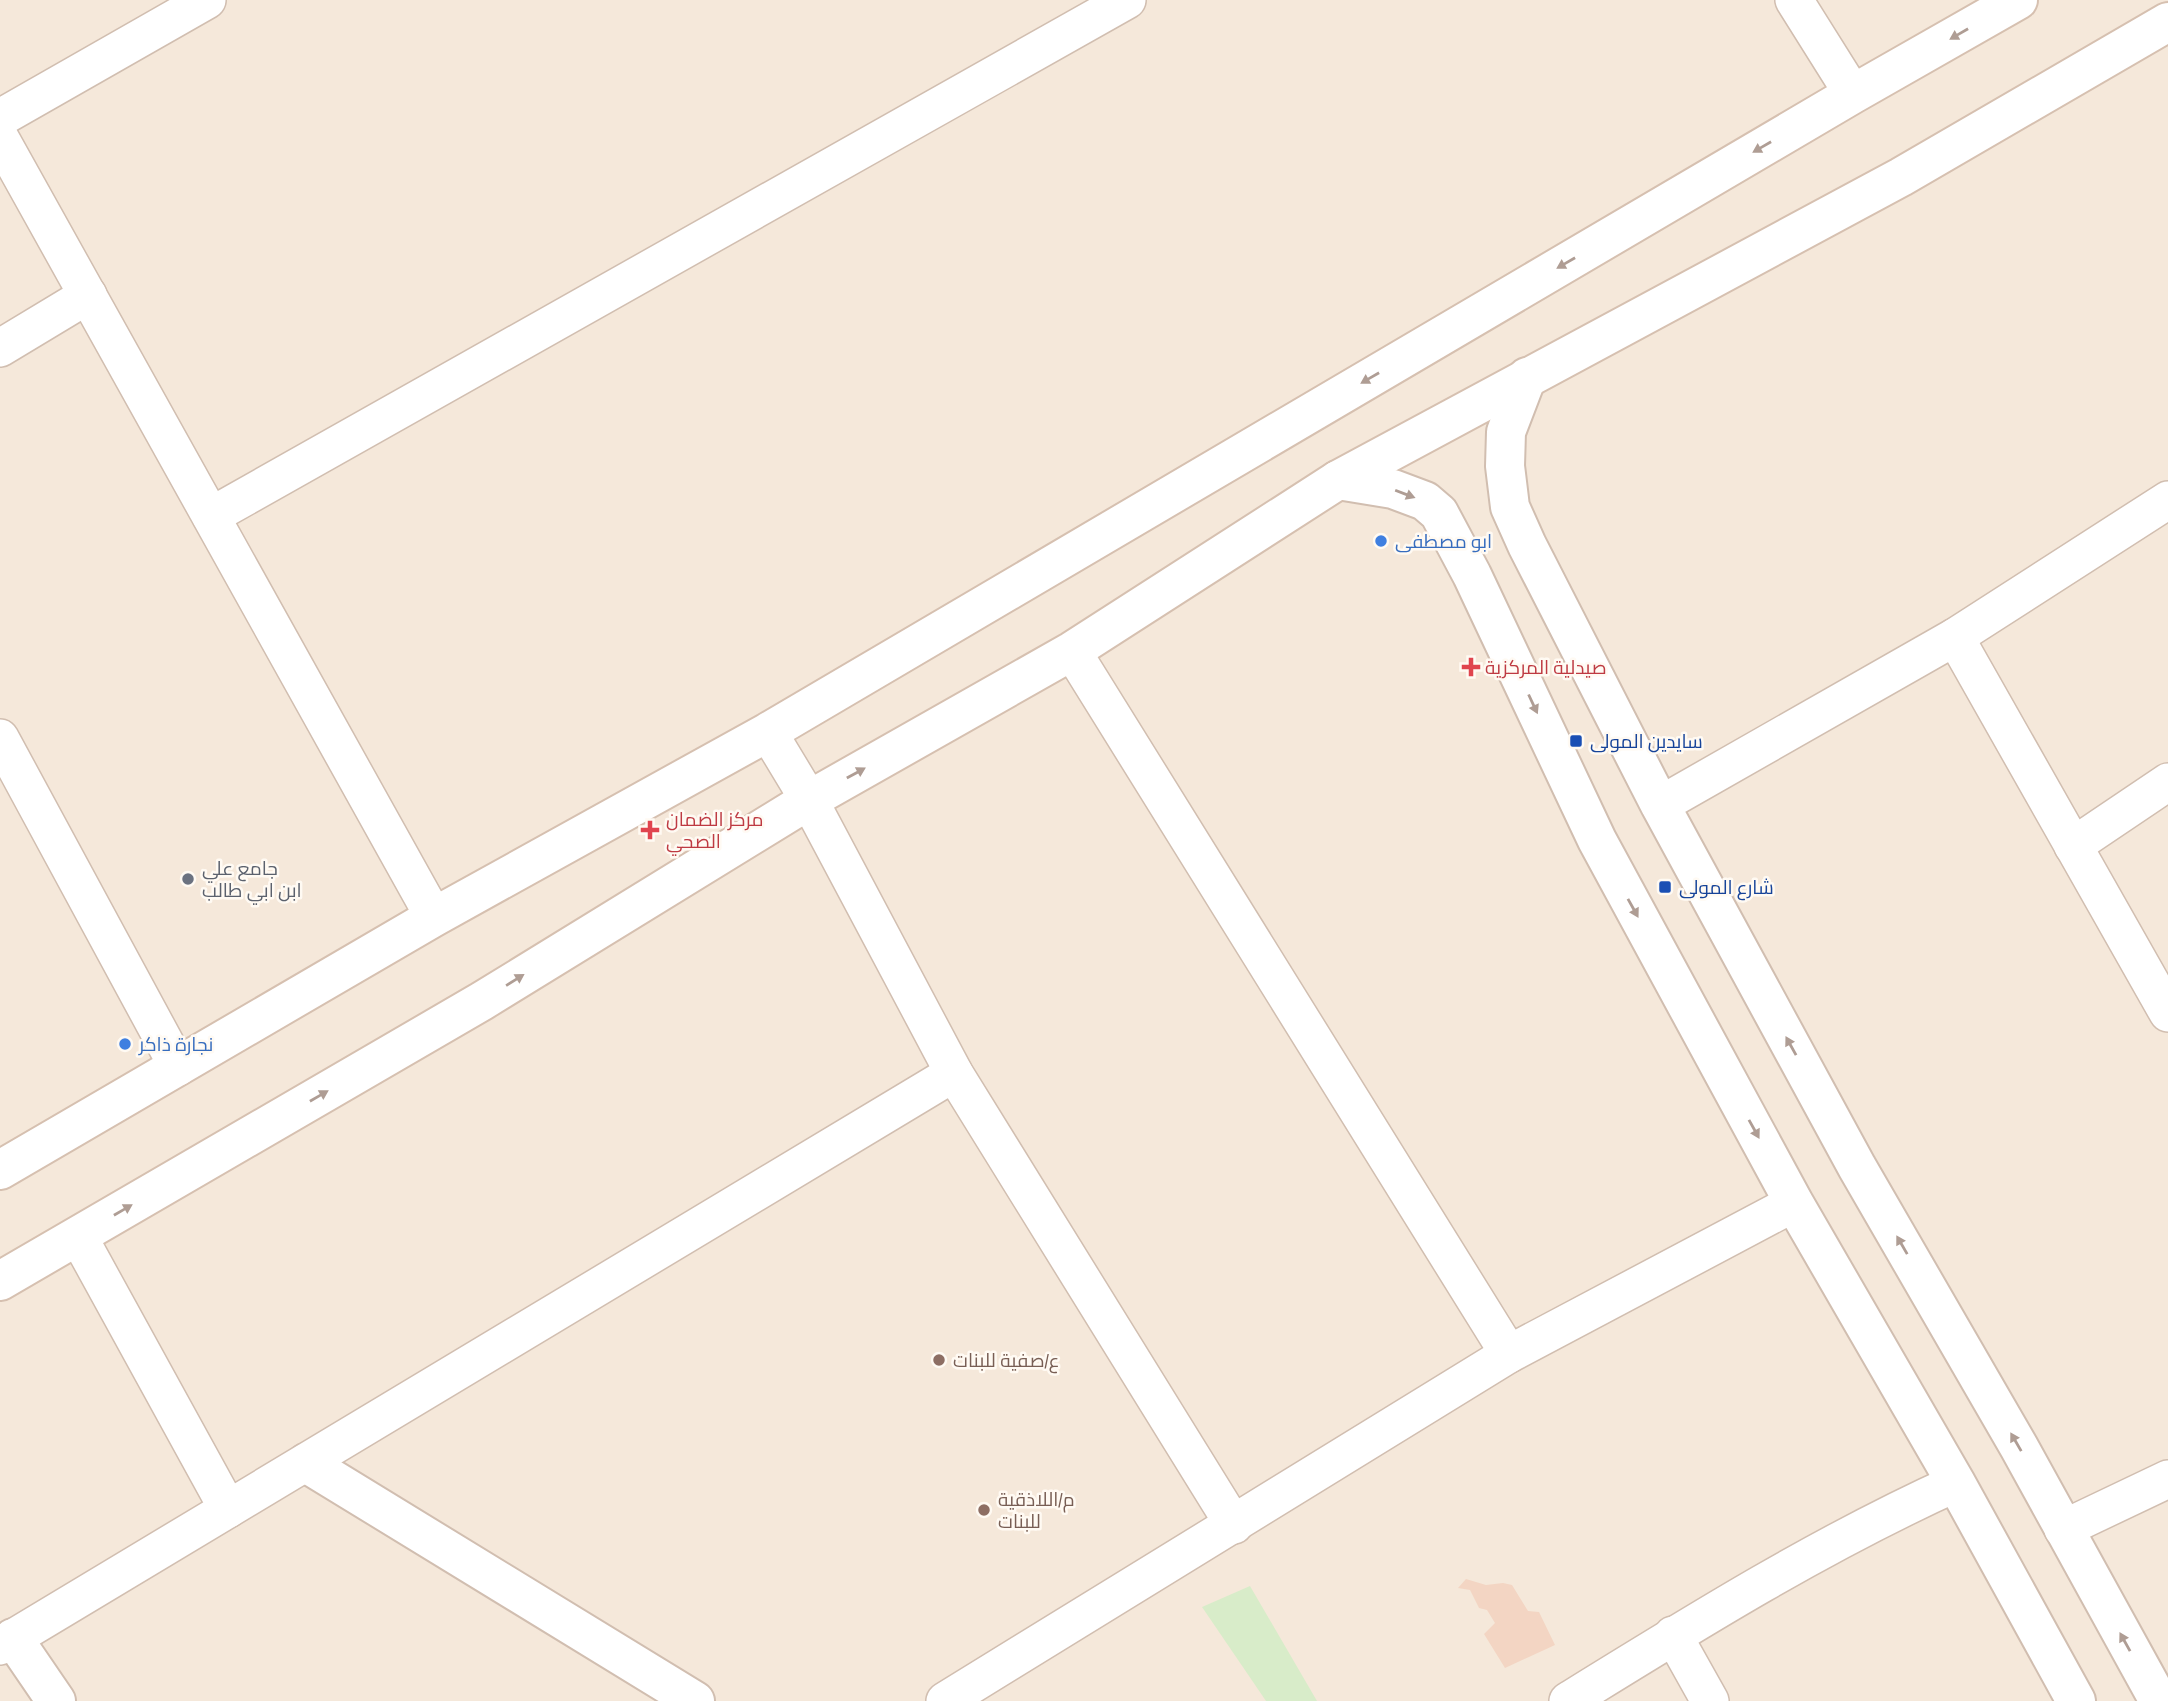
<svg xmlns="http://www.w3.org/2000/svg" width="2168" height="1701" viewBox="0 0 2168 1701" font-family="'Archivo Narrow',Cairo,sans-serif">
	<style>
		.residential { fill: #f5e8da }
		.green { fill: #d8ecc9 }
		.building { fill: #f3d5c3 }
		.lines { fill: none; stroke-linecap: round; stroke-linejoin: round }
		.minor-casing { stroke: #d1beb0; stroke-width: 40 }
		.tertiary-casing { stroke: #d1beb0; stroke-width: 42 }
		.secondary-casing { stroke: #d6c0b0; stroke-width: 42 }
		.minor { stroke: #fff; stroke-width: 37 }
		.tertiary { stroke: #fff; stroke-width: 38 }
		.secondary { stroke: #fff; stroke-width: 38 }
		.oneway { fill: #af9d94 }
		.shop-dot { fill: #3f7fe0; stroke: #fffaf3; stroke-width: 2.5 }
		.health-dot { fill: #e0444e; stroke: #fffaf3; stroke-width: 2.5 }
		.transit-dot { fill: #1a4fb4; stroke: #fffaf3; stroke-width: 2.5 }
		.worship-dot { fill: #6b7280; stroke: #fffaf3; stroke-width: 2.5 }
		.education-dot { fill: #8d6e63; stroke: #fffaf3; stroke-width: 2.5 }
		.labels { text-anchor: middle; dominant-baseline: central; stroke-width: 5; stroke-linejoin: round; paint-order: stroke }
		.shop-label { font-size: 19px; fill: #366cbe; stroke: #fffaf3; text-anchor: start }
		.health-label { font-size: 19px; fill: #be3a42; stroke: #fffaf3; text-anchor: start }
		.transit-label { font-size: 19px; fill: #164399; stroke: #fffaf3; text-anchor: start }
		.worship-label { font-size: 19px; fill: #5b616d; stroke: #fffaf3; text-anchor: start }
		.education-label { font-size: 19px; fill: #785e54; stroke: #fffaf3; text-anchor: start }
	</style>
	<rect width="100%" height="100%" fill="#fdf6ec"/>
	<rect class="residential" x="0" y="0" width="2168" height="1701"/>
	<polygon class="green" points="1250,1586 1317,1701 1266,1701 1202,1607"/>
	<polygon class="building" points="1466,1579 1486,1585 1503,1583 1512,1585 1528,1611 1539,1612 1555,1645 1505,1668 1484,1634 1495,1623 1487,1610 1479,1608 1470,1590 1458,1588"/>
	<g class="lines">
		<defs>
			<g id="minor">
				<polyline points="1794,0 1853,94"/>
				<polyline points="0,118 207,0"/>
				<polyline points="0,138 434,917"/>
				<polyline points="0,348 88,295"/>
				<polyline points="211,516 1127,0"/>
				<polyline points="1955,637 2168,1013"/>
				<polyline points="1072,651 1509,1354"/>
				<polyline points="768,732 809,800 954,1073 1234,1525"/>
				<polyline points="0,738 178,1067"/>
				<polyline points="1660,805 1955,637 2168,500"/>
				<polyline points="2073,846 2168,782"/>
				<polyline points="78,1236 228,1509"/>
				<polyline points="2063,1529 2168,1479"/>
				<polyline points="1673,1635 1710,1701"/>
				<polyline points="0,1646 954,1073"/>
				<polyline points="945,1701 1509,1354 1794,1203"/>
				<path d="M1568,1701C1694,1623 1821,1544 1956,1483"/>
			</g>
			<g id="tertiary">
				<polyline points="1527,377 1506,432 1505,466 1510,507 1527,545 1660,805 1857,1167 2019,1447 2159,1701"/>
				<polyline points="1338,480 1393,489 1425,501 1439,513 1472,575 1597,840 1794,1203 1956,1483 2076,1701"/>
				<polyline points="306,1463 695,1701"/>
				<polyline points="13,1638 56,1701"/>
			</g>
			<g id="secondary">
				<polyline points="0,1170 434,917 768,732 1853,94 2018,0"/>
				<polyline points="0,1281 482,1001 809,800 1072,651 1338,480 1901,177 2168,22"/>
			</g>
		</defs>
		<use href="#minor" class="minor-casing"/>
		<use href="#tertiary" class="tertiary-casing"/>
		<use href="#secondary" class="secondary-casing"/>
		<use href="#minor" class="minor"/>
		<use href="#tertiary" class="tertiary"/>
		<use href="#secondary" class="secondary"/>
	</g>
	<defs><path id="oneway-solid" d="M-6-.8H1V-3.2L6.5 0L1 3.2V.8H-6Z" transform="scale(1.75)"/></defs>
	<g class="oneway">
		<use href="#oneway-solid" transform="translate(1959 34) rotate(150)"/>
		<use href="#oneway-solid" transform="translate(1762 147) rotate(150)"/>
		<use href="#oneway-solid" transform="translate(1566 263) rotate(150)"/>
		<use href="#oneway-solid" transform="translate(1370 378) rotate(150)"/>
		<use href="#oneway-solid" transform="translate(1405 494) rotate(21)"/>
		<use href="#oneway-solid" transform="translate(1533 704) rotate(65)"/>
		<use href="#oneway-solid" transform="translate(856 773) rotate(-29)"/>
		<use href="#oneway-solid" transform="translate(1633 908) rotate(61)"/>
		<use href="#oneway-solid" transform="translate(515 980) rotate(-32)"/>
		<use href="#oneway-solid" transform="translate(1791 1046) rotate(-119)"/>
		<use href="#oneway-solid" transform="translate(319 1096) rotate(-30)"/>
		<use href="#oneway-solid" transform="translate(1754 1129) rotate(61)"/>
		<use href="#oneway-solid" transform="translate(123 1210) rotate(-30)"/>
		<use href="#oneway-solid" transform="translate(1902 1245) rotate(-120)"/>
		<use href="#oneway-solid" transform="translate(2016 1442) rotate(-120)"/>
		<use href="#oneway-solid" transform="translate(2125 1642) rotate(-119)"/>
	</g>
	<g class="shop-dot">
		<circle cx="1381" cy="541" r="7"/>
		<circle cx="125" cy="1044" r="7"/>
	</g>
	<g class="health-dot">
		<path d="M1467.5 656.5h7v7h7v7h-7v7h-7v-7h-7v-7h7z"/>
		<path d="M646.5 819.5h7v7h7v7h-7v7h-7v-7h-7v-7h7z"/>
	</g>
	<g class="transit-dot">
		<rect x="1569" y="734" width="14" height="14" rx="3.5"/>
		<rect x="1658" y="880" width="14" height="14" rx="3.5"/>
	</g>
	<circle class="worship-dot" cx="188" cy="879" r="7"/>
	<g class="education-dot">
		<circle cx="939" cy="1360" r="7"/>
		<circle cx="984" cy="1510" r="7"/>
	</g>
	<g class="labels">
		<g class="shop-label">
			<text x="1395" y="541">ابو مصطفى</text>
			<text x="139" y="1044">نجارة ذاكر</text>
		</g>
		<g class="health-label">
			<text x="1485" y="667">صيدلية المركزية</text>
			<text x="666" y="819">مركز الضمان<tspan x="666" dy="22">الصحي</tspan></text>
		</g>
		<g class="transit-label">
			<text x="1590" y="741">سايدين المولى</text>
			<text x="1679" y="887">شارع المولى</text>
		</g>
		<g class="worship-label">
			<text x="202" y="868">جامع علي<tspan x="202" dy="22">ابن ابي طالب</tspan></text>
		</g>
		<g class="education-label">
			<text x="953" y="1360">ع/صفية للبنات</text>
			<text x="998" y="1499">م/اللاذقية<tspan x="998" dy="22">للبنات</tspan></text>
		</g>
	</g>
</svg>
